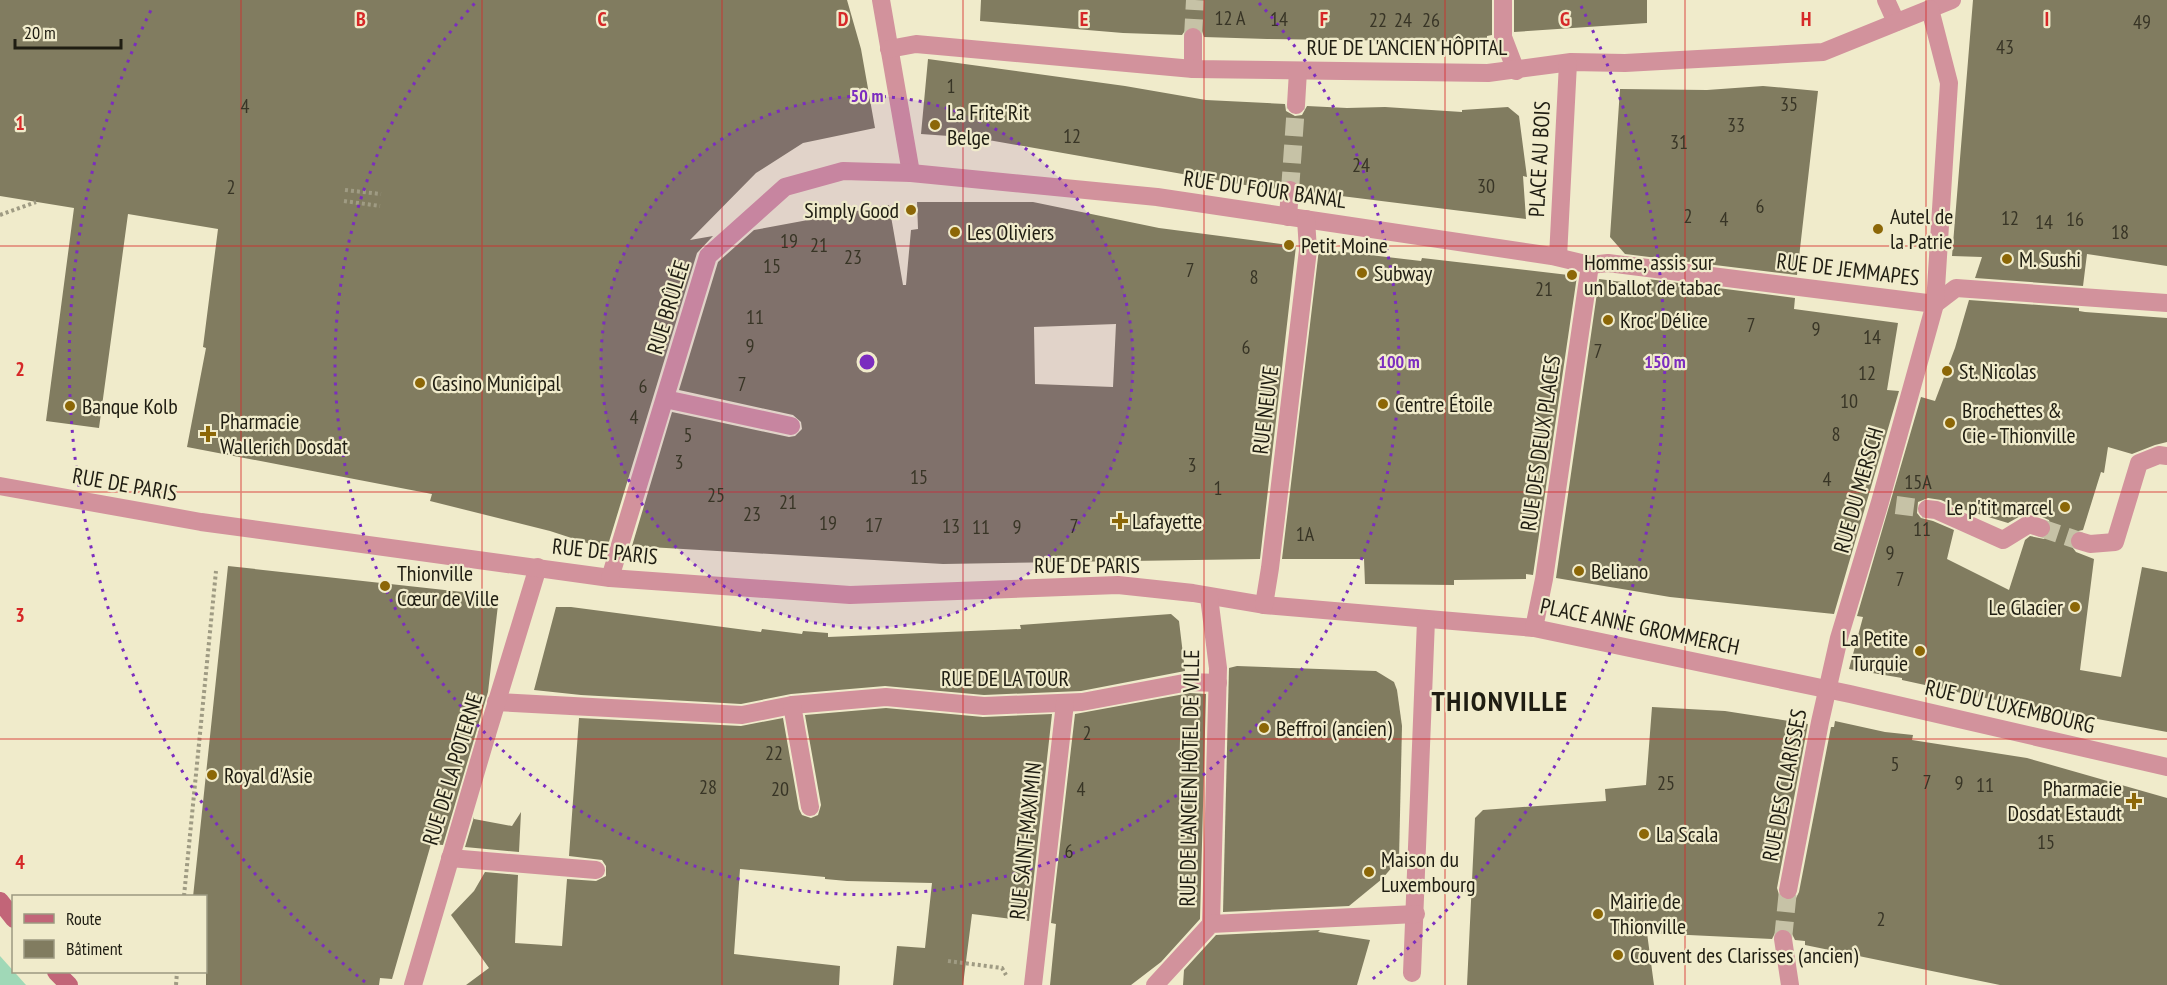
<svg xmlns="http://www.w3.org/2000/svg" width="2167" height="985" viewBox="0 0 2167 985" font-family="'PT Sans Narrow',sans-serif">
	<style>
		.green { fill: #a0d8b7 }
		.building { fill: #817c60; fill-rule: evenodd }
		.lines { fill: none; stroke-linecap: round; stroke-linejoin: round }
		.street-tunnel { stroke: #c6c2a6; stroke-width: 18; stroke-dasharray: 18 9; stroke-linecap: butt }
		.path { stroke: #9f9b83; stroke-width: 4; stroke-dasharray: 3 3; stroke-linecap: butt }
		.lane { stroke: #d2929c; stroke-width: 18 }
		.street { stroke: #d2929c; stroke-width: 18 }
		.secondary { stroke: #c26578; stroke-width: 18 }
		.grid { fill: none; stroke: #d62828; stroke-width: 1.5; stroke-opacity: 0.55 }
		.ring { fill: none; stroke: #7b2cbf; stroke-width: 3; stroke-dasharray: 3 6 }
		.poi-dot { fill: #8c6707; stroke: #f0ebcb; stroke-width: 2 }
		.labels { text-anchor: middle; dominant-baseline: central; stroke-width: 4.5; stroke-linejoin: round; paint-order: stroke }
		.number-label { font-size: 20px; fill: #383526 }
		.street-label { font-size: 22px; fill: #1f1d12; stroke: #f0ebcb }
		.poi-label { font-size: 22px; fill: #1f1d12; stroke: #f0ebcb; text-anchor: start }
		.district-label { font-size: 28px; font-weight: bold; letter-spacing: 1.5px; fill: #1f1d12; stroke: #f0ebcb }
		.grid-label { font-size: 20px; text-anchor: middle; font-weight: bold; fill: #d62828; stroke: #f0ebcb; stroke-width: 4.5; stroke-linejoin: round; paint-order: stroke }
		.centre { fill: #7b2cbf; stroke: #f0ebcb; stroke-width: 3 }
		.ring-label { font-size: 18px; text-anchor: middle; font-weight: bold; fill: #7b2cbf; stroke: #f0ebcb; stroke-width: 4.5; stroke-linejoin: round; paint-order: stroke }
	</style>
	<rect width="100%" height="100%" fill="#f0ebcb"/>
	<polygon class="green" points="0,956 26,985 0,985"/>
	<g class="building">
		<polygon points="0,0 847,0 861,49 875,128 803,143 756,173 690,240 713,236 697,253 608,545 590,544 550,531 430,501 432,494 187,447 206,348 203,347 218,229 128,214 99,428 46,421 74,208 0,196"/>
		<polygon points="981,0 1492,0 1492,35 1487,36 1487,42 1267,39 1204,37 1202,31 1194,26 1187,28 1182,35 1123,33 980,21"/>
		<polygon points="1514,0 1647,0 1647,23 1514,32"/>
		<polygon points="1973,0 2167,0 2167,266 2087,254 2083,286 1975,278 1982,257 1952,256"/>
		<polygon points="928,59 1125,86 1206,100 1285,104 1286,111 1295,116 1302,115 1307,106 1347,108 1385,107 1462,112 1462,110 1508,107 1519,116 1527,177 1523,176 1526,219 1301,191 1300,185 1291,179 1285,180 1279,189 1245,185 977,138 921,134"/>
		<polygon points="1763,86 1818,91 1797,275 1625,254 1610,237 1620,89 1707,90"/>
		<path d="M917,202H1033L1159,228L1296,246L1260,559L943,564L632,546L672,412L789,437L795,436L802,429L801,422L793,415L679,390L718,262L754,230L889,205L903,285H906L911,230L918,229ZM1116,324L1113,387L1035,384L1034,327Z"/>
		<polygon points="1319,249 1421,261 1422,258 1577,276 1533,575 1526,574 1526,579 1454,580 1454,585 1365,584 1364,559 1282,559"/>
		<polygon points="1599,279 1654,286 1648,279 1795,298 1794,309 1898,323 1887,390 1899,391 1834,614 1670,597 1556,578"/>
		<path d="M1969,300L2079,308V311L2085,312L2167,318V442L2155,445L2132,454L2108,447L2104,473L2101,472L2083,530L2073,532L2069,543L2076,552L2094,559L2080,670L2121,677L2142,567L2167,572V732L1980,697L1902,680V678L1849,669L1863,617L1857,616L1921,397L1935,401L1955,348ZM1928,498L1941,500L1959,508L2008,523L2024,514L2033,513L2049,520L2052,531L2044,539L2030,536L2025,540L2009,590L1947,559L1954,530L1933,521L1921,518L1917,513L1918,502Z"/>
		<polygon points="228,566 499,596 488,692 443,845 431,844 392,979 380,978 379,985 206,985 206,897 193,897"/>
		<polygon points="556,607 571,607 761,632 762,629 802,634 803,631 828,633 828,637 1021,629 1020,625 1171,614 1179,621 1185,671 1081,691 984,695 885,686 791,694 741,704 581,695 534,690"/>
		<polygon points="1237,666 1376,671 1394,682 1397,690 1402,726 1399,859 1382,879 1349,906 1223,912 1229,668"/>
		<polygon points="1190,693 1206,694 1200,919 1161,962 1131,985 1050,985 1056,924 1051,923 1075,714"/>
		<polygon points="1652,707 1725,711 1808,724 1777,888 1780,898 1786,901 1796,898 1799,892 1831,727 1834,727 1835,721 1885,732 1913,735 1912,740 2027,758 2167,798 2167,985 2000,985 1805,945 1805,941 1795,940 1791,932 1782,928 1776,931 1772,939 1647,933 1654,985 1467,985 1475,818 1483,810 1606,801 1605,789 1646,785"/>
		<polygon points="886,708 983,717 1052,714 1029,921 972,914 963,985 893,985 897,946 925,948 932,883 847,881 825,879 825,877 740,869 734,954 840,966 839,985 466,985 489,968 451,915 474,891 485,872 518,875 515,943 562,946 567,879 596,881 606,876 606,866 602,860 569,856 579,718 741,726 783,718 799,809 802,815 811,818 818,815 821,805 805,715"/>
		<polygon points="521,812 519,852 465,847 474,817 474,819 512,826"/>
		<polygon points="1320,930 1318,932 1370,940 1357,985 1183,985 1184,970 1216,935"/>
	</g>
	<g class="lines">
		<g class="street-tunnel">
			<polyline points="1193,37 1195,0"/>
			<polyline points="1290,190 1296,105"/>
			<polyline points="1896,505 1927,509"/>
			<polyline points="2041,528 2080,541"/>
			<polyline points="1783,939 1788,890"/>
		</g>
		<g class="path">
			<polyline points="345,190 381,194"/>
			<polyline points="344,201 380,206"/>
			<polyline points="0,215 36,202"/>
			<polyline points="184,896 216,571"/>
			<polyline points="948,961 1002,968 1006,975"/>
			<polyline points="176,985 177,972"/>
		</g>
		<g class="lane">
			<polyline points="665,399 791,426"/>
			<polyline points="496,702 742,715 792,705 886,697 984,706 1082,702 1189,682 1218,683"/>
			<polyline points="487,734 538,567"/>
			<polyline points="450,858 596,870"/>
		</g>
		<g class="street">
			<polyline points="881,0 911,173"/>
			<polyline points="1503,0 1503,37 1516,71"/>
			<polyline points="1886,0 1896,22"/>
			<polyline points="1193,37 1193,69"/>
			<polyline points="889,49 916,44 1193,69 1488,73 1571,62 1625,63 1823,52 1952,0"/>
			<polyline points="1296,105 1298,71"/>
			<polyline points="1288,217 1290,190"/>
			<polyline points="1558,257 1568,63"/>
			<polyline points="0,486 201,522 610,578 850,595 1118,585 1193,593 1264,605 1534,628 1850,694 2167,767"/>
			<polyline points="1927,509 1936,510 2003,540 2029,524 2041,528"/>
			<polyline points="2080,541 2090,544 2115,542 2139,463 2159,455 2167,456"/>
			<polyline points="610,578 708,256 785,187 843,171 911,173 1157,197 1552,256 1590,265 1608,263 1935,304 1956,288 2167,303"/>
			<polyline points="1209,597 1218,668 1211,924"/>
			<polyline points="1264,605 1270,568 1308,250 1306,219"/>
			<polyline points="1534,628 1544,579 1590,265"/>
			<polyline points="792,705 810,807"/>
			<polyline points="1788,890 1820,722 1839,638 1880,502 1935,304 1949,83 1930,9"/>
			<polyline points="1783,939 1790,985"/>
			<polyline points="1412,973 1426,620"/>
			<polyline points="413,985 487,734"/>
			<polyline points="1033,985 1065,703"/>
			<polyline points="1155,985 1211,924 1416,914"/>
		</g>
		<g class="secondary">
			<polyline points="0,901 14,919"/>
			<polyline points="56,972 69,985"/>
		</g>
	</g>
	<path class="grid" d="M241,0V985M482,0V985M722,0V985M963,0V985M1204,0V985M1445,0V985M1685,0V985M1926,0V985M0,246H2167M0,492H2167M0,739H2167"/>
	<circle cx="867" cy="362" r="266" fill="#7b2cbf" fill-opacity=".12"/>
	<g class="ring">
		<circle cx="867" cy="362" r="266"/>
		<path d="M1259 3A532 532 0 1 1 475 3"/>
		<path d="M365 982A798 798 0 0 1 153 6M1581 6A798 798 0 0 1 1369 982"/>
	</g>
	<g class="poi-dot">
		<circle cx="935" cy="125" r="6"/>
		<circle cx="911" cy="210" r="6"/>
		<circle cx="1878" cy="229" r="6"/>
		<circle cx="955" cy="232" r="6"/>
		<circle cx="1289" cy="245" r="6"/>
		<circle cx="2007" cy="259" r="6"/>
		<circle cx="1362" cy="273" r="6"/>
		<circle cx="1572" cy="275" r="6"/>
		<circle cx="1608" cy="320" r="6"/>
		<circle cx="1947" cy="371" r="6"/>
		<circle cx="420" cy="383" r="6"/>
		<circle cx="1383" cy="404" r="6"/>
		<circle cx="70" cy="406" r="6"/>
		<circle cx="1950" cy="423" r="6"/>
		<path d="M205 425h6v6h6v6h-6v6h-6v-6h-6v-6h6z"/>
		<circle cx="2065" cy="507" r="6"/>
		<path d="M1117 512h6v6h6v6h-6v6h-6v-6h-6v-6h6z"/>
		<circle cx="1579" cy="571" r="6"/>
		<circle cx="385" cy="586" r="6"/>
		<circle cx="2075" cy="607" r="6"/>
		<circle cx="1920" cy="651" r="6"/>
		<circle cx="1264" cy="728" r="6"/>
		<circle cx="212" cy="775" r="6"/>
		<path d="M2131 792h6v6h6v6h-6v6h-6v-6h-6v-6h6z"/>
		<circle cx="1644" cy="834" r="6"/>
		<circle cx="1369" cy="872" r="6"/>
		<circle cx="1598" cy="914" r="6"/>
		<circle cx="1618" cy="955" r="6"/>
	</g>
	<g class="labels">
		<g class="number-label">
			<text x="1230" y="18">12 A</text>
			<text x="1279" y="19">14</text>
			<text x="1378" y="20">22</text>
			<text x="1403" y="20">24</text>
			<text x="1431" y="20">26</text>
			<text x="2142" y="22">49</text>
			<text x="2005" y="47">43</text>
			<text x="951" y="86">1</text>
			<text x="1789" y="104">35</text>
			<text x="245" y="106">4</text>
			<text x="1736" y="125">33</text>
			<text x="1072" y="136">12</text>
			<text x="1679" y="142">31</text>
			<text x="1361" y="165">24</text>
			<text x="1486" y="186">30</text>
			<text x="231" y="187">2</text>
			<text x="1760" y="206">6</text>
			<text x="1688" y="216">2</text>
			<text x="2010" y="218">12</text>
			<text x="1724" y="219">4</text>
			<text x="2075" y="219">16</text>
			<text x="2044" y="222">14</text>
			<text x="2120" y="232">18</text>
			<text x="789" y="241">19</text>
			<text x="819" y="245">21</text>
			<text x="853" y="257">23</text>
			<text x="772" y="266">15</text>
			<text x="1190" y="270">7</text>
			<text x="1254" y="277">8</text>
			<text x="1544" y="289">21</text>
			<text x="755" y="317">11</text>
			<text x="1751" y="325">7</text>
			<text x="1816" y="329">9</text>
			<text x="1872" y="337">14</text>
			<text x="750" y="346">9</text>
			<text x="1246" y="347">6</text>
			<text x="1598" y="351">7</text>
			<text x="1867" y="373">12</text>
			<text x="742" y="384">7</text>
			<text x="643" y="386">6</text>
			<text x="1849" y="401">10</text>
			<text x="634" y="417">4</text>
			<text x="1836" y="434">8</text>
			<text x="688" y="435">5</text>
			<text x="679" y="462">3</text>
			<text x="1192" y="465">3</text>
			<text x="919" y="477">15</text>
			<text x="1827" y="479">4</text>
			<text x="1918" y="482">15A</text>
			<text x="1218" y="488">1</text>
			<text x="716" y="495">25</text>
			<text x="788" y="502">21</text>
			<text x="752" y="514">23</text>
			<text x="828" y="523">19</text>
			<text x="874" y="525">17</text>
			<text x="951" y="526">13</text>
			<text x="1074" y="526">7</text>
			<text x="981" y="527">11</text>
			<text x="1017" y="527">9</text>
			<text x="1922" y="529">11</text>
			<text x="1305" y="534">1A</text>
			<text x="1890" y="553">9</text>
			<text x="1900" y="579">7</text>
			<text x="1087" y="733">2</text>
			<text x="774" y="753">22</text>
			<text x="1895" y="764">5</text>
			<text x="1927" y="782">7</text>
			<text x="1666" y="783">25</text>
			<text x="1959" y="783">9</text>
			<text x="1985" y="785">11</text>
			<text x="708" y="787">28</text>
			<text x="780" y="789">20</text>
			<text x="1081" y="789">4</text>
			<text x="2046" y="842">15</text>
			<text x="1069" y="851">6</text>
			<text x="1881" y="919">2</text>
		</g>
		<g class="street-label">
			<text x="1407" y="47">RUE DE L'ANCIEN HÔPITAL</text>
			<text transform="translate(1539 159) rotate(-87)">PLACE AU BOIS</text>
			<text transform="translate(1265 189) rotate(8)">RUE DU FOUR BANAL</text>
			<text transform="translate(1848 269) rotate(7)">RUE DE JEMMAPES</text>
			<text transform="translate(668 307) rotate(-73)">RUE BRÛLÉE</text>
			<text transform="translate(1265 410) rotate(-83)">RUE NEUVE</text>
			<text transform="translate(1540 443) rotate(-82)">RUE DES DEUX PLACES</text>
			<text transform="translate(125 484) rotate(10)">RUE DE PARIS</text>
			<text transform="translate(1858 490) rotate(-74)">RUE DU MERSCH</text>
			<text transform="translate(605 551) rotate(6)">RUE DE PARIS</text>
			<text x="1087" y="565">RUE DE PARIS</text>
			<text transform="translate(1640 626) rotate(12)">PLACE ANNE GROMMERCH</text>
			<text x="1005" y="678">RUE DE LA TOUR</text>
			<text transform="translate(2010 706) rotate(13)">RUE DU LUXEMBOURG</text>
			<text transform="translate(452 769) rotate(-73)">RUE DE LA POTERNE</text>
			<text transform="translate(1189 778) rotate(-89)">RUE DE L'ANCIEN HÔTEL DE VILLE</text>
			<text transform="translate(1784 785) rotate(-79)">RUE DES CLARISSES</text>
			<text transform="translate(1025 841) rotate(-84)">RUE SAINT-MAXIMIN</text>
		</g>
		<g class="poi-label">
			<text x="947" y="112">La Frite'Rit<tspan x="947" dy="25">Belge</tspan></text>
			<text x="899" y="210" text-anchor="end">Simply Good</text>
			<text x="1890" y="216">Autel de<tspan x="1890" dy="25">la Patrie</tspan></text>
			<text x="967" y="232">Les Oliviers</text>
			<text x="1301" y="245">Petit Moine</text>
			<text x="2019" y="259">M. Sushi</text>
			<text x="1584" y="262">Homme, assis sur<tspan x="1584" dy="25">un ballot de tabac</tspan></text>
			<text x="1374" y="273">Subway</text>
			<text x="1620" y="320">Kroc' Délice</text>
			<text x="1959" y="371">St. Nicolas</text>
			<text x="432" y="383">Casino Municipal</text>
			<text x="1395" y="404">Centre Étoile</text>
			<text x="82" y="406">Banque Kolb</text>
			<text x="1962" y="410">Brochettes &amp;<tspan x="1962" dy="25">Cie - Thionville</tspan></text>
			<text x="220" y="421">Pharmacie<tspan x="220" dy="25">Wallerich Dosdat</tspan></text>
			<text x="2053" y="507" text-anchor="end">Le p'tit marcel</text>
			<text x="1132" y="521">Lafayette</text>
			<text x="1591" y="571">Beliano</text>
			<text x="397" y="573">Thionville<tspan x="397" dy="25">Cœur de Ville</tspan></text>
			<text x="2063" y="607" text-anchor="end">Le Glacier</text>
			<text x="1908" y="638" text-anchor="end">La Petite<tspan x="1908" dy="25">Turquie</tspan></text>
			<text x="1276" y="728">Beffroi (ancien)</text>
			<text x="224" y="775">Royal d'Asie</text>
			<text x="2122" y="788" text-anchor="end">Pharmacie<tspan x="2122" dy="25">Dosdat Estaudt</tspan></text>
			<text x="1656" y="834">La Scala</text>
			<text x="1381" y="859">Maison du<tspan x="1381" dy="25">Luxembourg</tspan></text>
			<text x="1610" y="901">Mairie de<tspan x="1610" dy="25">Thionville</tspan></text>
			<text x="1630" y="955">Couvent des Clarisses (ancien)</text>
		</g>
		<g class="district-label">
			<text x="1500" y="700">THIONVILLE</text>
		</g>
	</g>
	<g class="grid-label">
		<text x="361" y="26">B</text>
		<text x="602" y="26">C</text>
		<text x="843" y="26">D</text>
		<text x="1084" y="26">E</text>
		<text x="1324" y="26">F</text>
		<text x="1565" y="26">G</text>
		<text x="1806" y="26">H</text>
		<text x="2047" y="26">I</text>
		<text x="20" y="130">1</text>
		<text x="20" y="376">2</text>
		<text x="20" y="622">3</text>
		<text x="20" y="869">4</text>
	</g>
	<circle cx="867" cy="362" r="9" class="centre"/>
	<g class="ring-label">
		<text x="867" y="102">50 m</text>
		<text x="1399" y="368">100 m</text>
		<text x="1665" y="368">150 m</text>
	</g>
	<rect x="12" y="895" width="195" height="78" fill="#f0ebcb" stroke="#9c9981" stroke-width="1.5"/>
	<rect x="24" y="914" width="30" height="9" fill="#c26578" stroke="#9c9981" stroke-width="1.5"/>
	<text x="66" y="925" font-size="18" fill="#1f1d12">Route</text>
	<rect x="24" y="940" width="30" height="18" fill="#817c60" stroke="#9c9981" stroke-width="1.5"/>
	<text x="66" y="955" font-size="18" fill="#1f1d12">Bâtiment</text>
	<path d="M15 39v9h106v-9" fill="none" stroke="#1f1d12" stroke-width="3"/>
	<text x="24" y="39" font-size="18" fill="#1f1d12" stroke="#f0ebcb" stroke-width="4.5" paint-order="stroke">20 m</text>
</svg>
